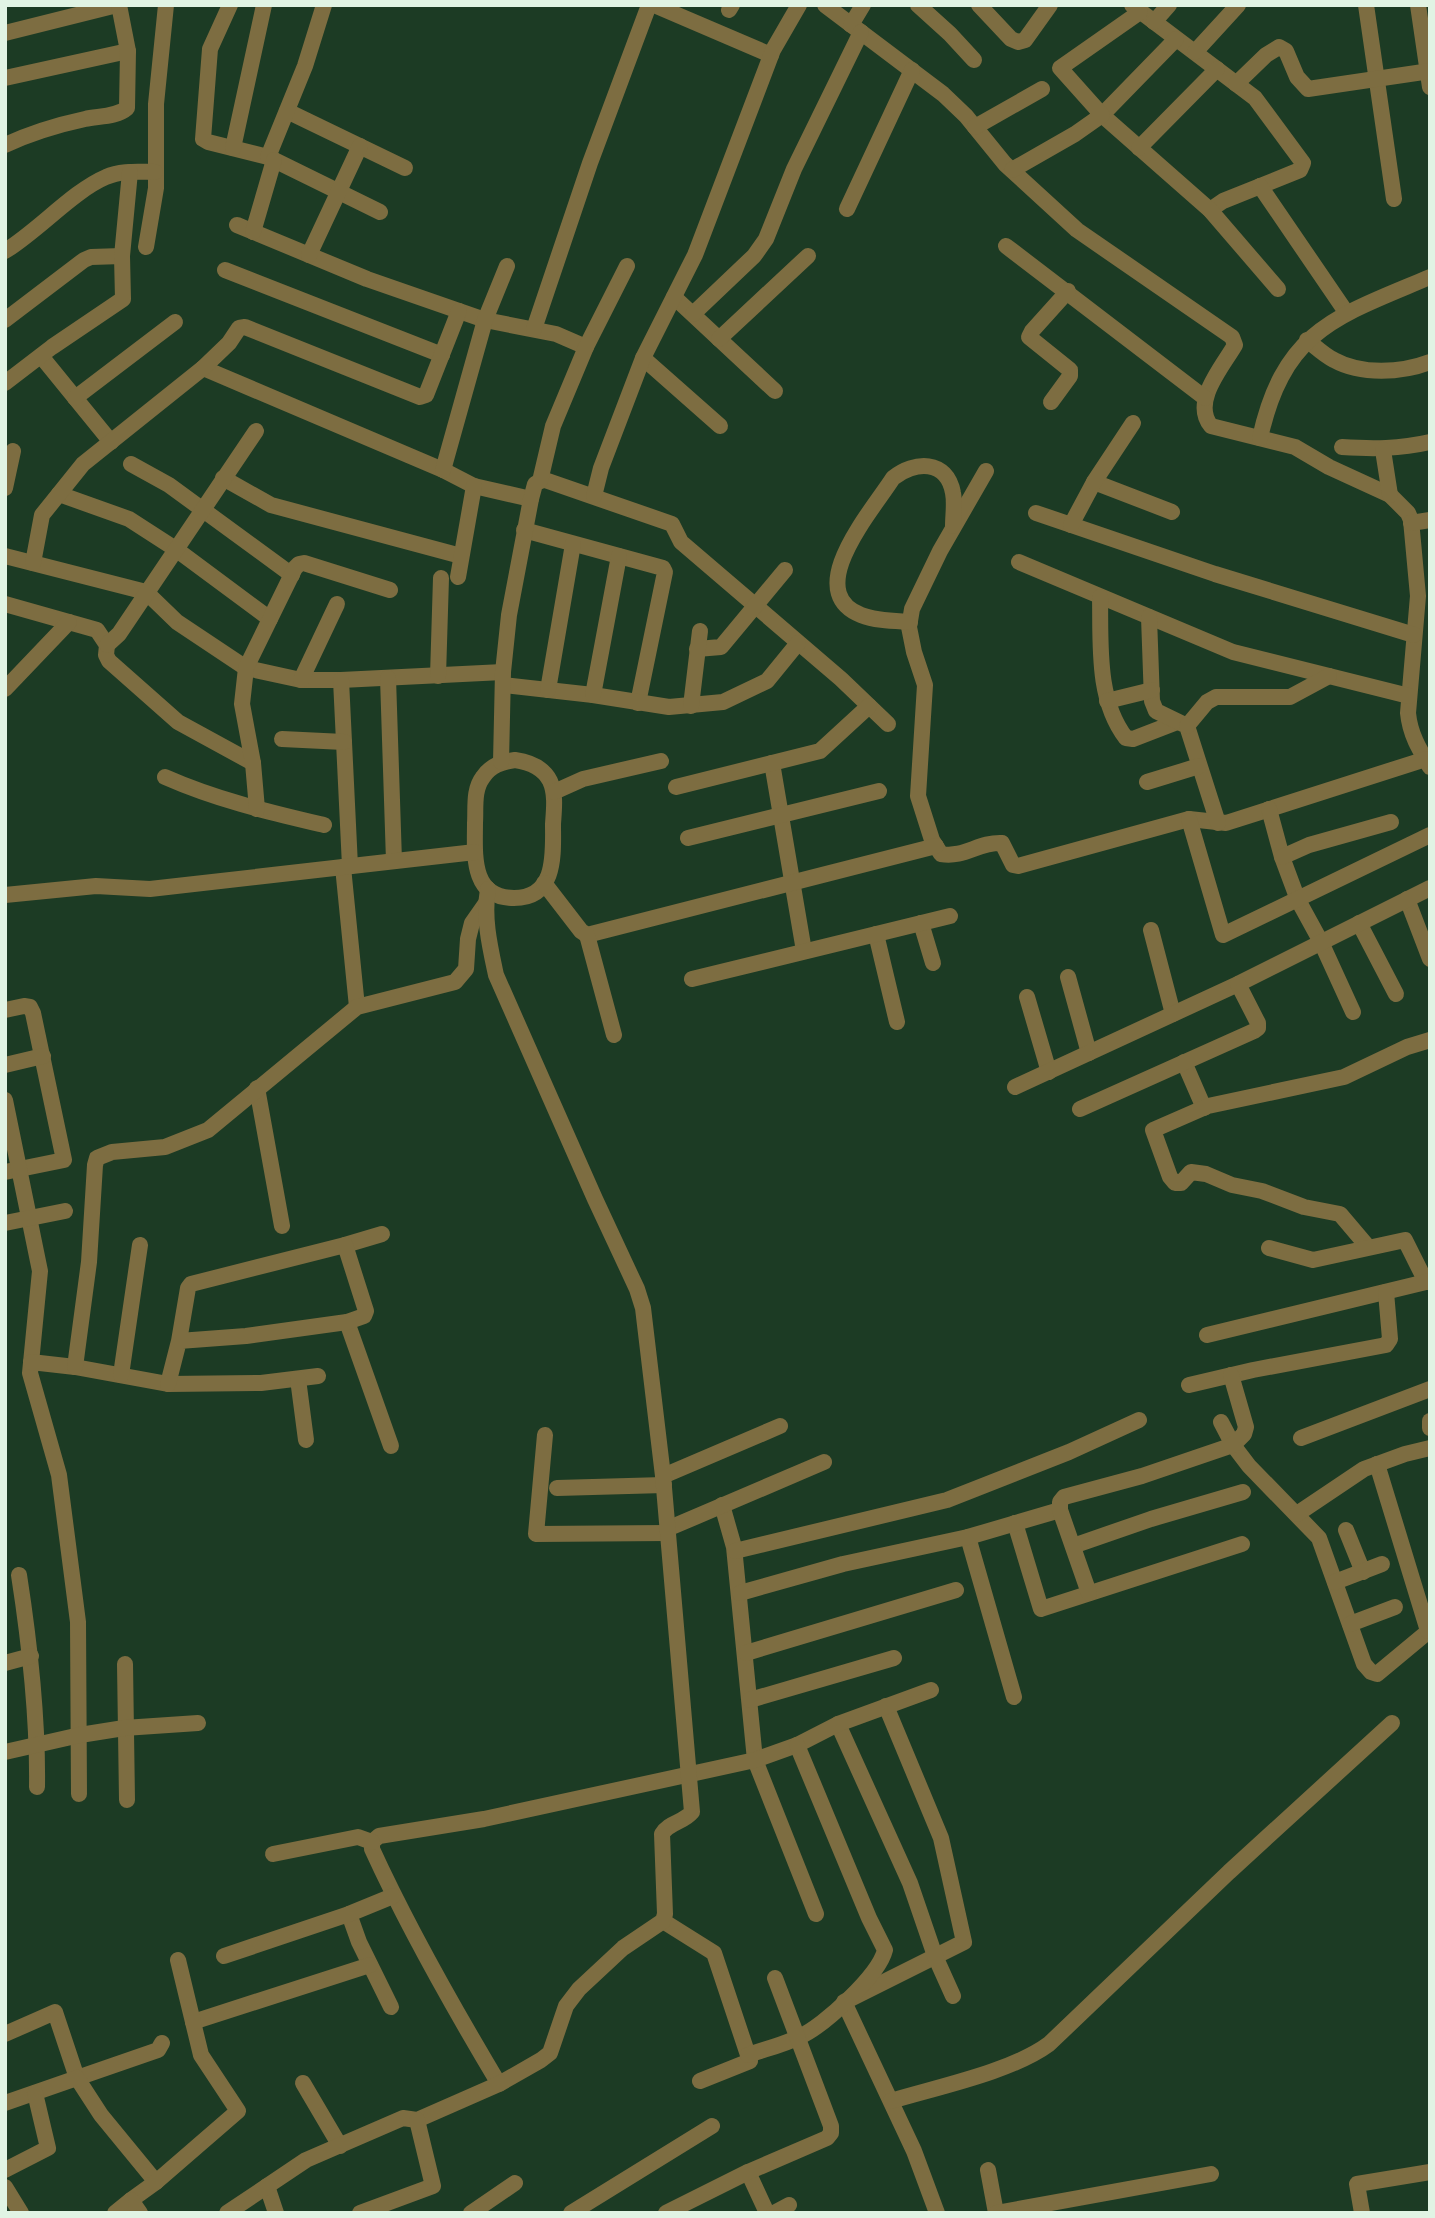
<svg xmlns="http://www.w3.org/2000/svg" width="1435" height="2218" viewBox="0 0 1435 2218" font-family="'Exo 2',sans-serif">
	<style>
		.lines { fill: none; stroke-linecap: round; stroke-linejoin: round }
		.minor { stroke: #7d6d41; stroke-width: 16 }
	</style>
	<rect width="100%" height="100%" fill="#1c3b24"/>
	<g class="lines">
		<g class="minor">
			<polyline points="230,5 210,49 203,139 208,142 268,157 380,212"/>
			<polyline points="654,5 771,55"/>
			<path d="M825,5L943,94L966,116L1005,164L1077,230L1232,337L1235,345C1223,366 1191,402 1211,426L1295,447L1329,467L1390,495L1408,513L1411,520L1418,596L1408,713C1410,734 1419,749 1430,767"/>
			<polyline points="918,5 950,34 974,60"/>
			<polyline points="979,5 1011,39 1018,42 1025,40 1050,5"/>
			<polyline points="1132,5 1255,98 1303,163 1300,170 1223,201 1210,210"/>
			<polyline points="1366,5 1394,199"/>
			<polyline points="1418,5 1430,87"/>
			<polyline points="729,10 732,5"/>
			<polyline points="1154,22 1169,5"/>
			<polyline points="851,25 863,5"/>
			<polyline points="5,33 117,5"/>
			<polyline points="1176,39 1102,115 1210,210 1278,289"/>
			<polyline points="1195,52 1238,5"/>
			<polyline points="5,78 128,51"/>
			<polyline points="1236,84 1266,55 1279,47 1286,51 1297,77 1308,89 1430,71"/>
			<polyline points="287,111 405,168"/>
			<polyline points="975,127 1042,89"/>
			<path d="M5,145C31,133 57,125 85,119C98,116 117,117 127,108L128,51L119,5"/>
			<polyline points="233,148 264,5"/>
			<polyline points="1139,148 1217,69"/>
			<polyline points="268,157 305,66 324,5"/>
			<polyline points="1012,170 1075,134 1102,115 1060,68 1140,12"/>
			<polyline points="1260,186 1346,312"/>
			<polyline points="847,209 912,70"/>
			<polyline points="237,225 367,279 485,320 556,334 586,347"/>
			<polyline points="253,232 274,160"/>
			<polyline points="1006,246 1205,398"/>
			<polyline points="146,247 156,188 156,104 166,5"/>
			<path d="M5,251C38,231 73,191 106,177C121,170 139,172 155,172"/>
			<polyline points="309,255 360,146"/>
			<polyline points="225,270 442,355"/>
			<polyline points="674,297 775,391"/>
			<polyline points="693,314 754,256 766,239 794,169 861,32"/>
			<polyline points="5,320 84,260 91,257 122,256"/>
			<polyline points="534,329 590,163 649,5"/>
			<polyline points="719,339 808,256"/>
			<path d="M1307,340C1316,347 1324,355 1334,360C1361,375 1401,373 1430,362"/>
			<polyline points="41,356 111,442"/>
			<polyline points="643,358 720,426"/>
			<polyline points="203,368 443,470 474,486 531,499"/>
			<polyline points="5,383 52,347 123,299 122,256 130,172"/>
			<polyline points="75,398 175,322"/>
			<polyline points="1051,402 1070,376 1070,370 1029,337 1032,331 1068,291"/>
			<path d="M1260,438C1284,329 1338,316 1430,277"/>
			<path d="M1342,447C1373,449 1399,449 1430,442"/>
			<polyline points="1383,450 1390,495"/>
			<polyline points="131,464 169,485 292,575"/>
			<polyline points="443,470 485,320 507,266"/>
			<path d="M986,471L940,551L912,609L909,627L914,652L925,685L918,796L932,840L941,854C965,858 978,842 1002,843L1013,865L1018,866L1189,819L1226,823L1426,759"/>
			<polyline points="223,478 271,505 461,556"/>
			<polyline points="540,481 545,480 672,524 681,542 841,679 888,724"/>
			<polyline points="1094,482 1172,512"/>
			<polyline points="5,488 13,451"/>
			<polyline points="59,494 129,519 177,550 270,619"/>
			<polyline points="594,496 601,468 643,358 695,255 773,50 799,5"/>
			<polyline points="1036,513 1215,574 1414,635"/>
			<polyline points="1411,523 1430,520"/>
			<polyline points="1071,525 1094,482 1133,423"/>
			<polyline points="524,530 663,568 665,572 638,703"/>
			<polyline points="5,556 146,592 177,622 246,668 301,680 341,680 503,672"/>
			<polyline points="1019,562 1233,652 1409,696"/>
			<polyline points="33,563 42,515 83,464 203,368 229,343 239,328 245,327 420,397 426,395 459,311"/>
			<polyline points="458,577 474,486"/>
			<path d="M1100,597C1101,643 1096,699 1126,738L1133,739L1177,722"/>
			<polyline points="5,604 97,630 107,645 106,655 109,661 178,722 253,763"/>
			<polyline points="1149,617 1152,701 1156,711 1187,726 1218,823"/>
			<path d="M910,622C894,621 876,621 861,615C801,591 872,511 893,478C914,461 947,459 953,493C955,503 953,516 953,526"/>
			<polyline points="107,645 119,634 256,431"/>
			<polyline points="697,649 721,647 785,570"/>
			<polyline points="438,676 441,578"/>
			<polyline points="388,678 394,861"/>
			<polyline points="301,680 337,604"/>
			<polyline points="341,680 350,866"/>
			<polyline points="503,685 593,695 669,707 723,702 767,681 798,643"/>
			<polyline points="5,689 69,622"/>
			<polyline points="548,690 573,544"/>
			<polyline points="593,695 619,556"/>
			<polyline points="1107,701 1152,690"/>
			<polyline points="691,706 700,631"/>
			<polyline points="1187,726 1207,702 1216,697 1290,697 1329,676"/>
			<polyline points="282,739 344,742"/>
			<path d="M515,760C529,762 543,767 550,781C556,794 554,809 553,824C553,853 557,898 514,898C470,898 475,853 475,823C476,808 473,790 483,777C491,765 502,762 515,760Z"/>
			<polyline points="501,762 503,672 509,615 531,499 535,484 540,481 553,426 586,347 627,266"/>
			<polyline points="772,763 804,951"/>
			<path d="M165,777C217,800 269,812 324,825"/>
			<polyline points="1147,782 1199,766"/>
			<polyline points="676,787 820,751 869,706"/>
			<polyline points="554,792 583,779 661,761"/>
			<polyline points="257,809 253,763 242,704 246,668 295,568 299,564 304,563 390,590"/>
			<polyline points="1269,809 1282,857 1298,900 1321,942 1353,1012"/>
			<polyline points="1189,819 1223,935 1430,835"/>
			<polyline points="688,838 879,791"/>
			<polyline points="1282,857 1309,845 1391,822"/>
			<polyline points="343,867 357,1007"/>
			<polyline points="544,883 581,931 587,935 936,846"/>
			<polyline points="5,895 96,886 150,889 475,852"/>
			<polyline points="1407,899 1430,959"/>
			<polyline points="921,923 933,963"/>
			<polyline points="1359,923 1396,994"/>
			<polyline points="1151,930 1173,1014"/>
			<polyline points="876,934 897,1022"/>
			<polyline points="587,935 614,1035"/>
			<polyline points="1068,977 1089,1053"/>
			<polyline points="692,979 950,916"/>
			<polyline points="1027,997 1049,1072"/>
			<polyline points="5,1010 24,1006 30,1007 33,1013 64,1160 5,1172"/>
			<polyline points="1184,1062 1204,1108"/>
			<polyline points="5,1065 43,1056"/>
			<polyline points="1015,1087 1238,984 1430,888"/>
			<polyline points="257,1088 282,1226"/>
			<polyline points="5,1100 40,1271 30,1373 59,1475 78,1622 79,1794"/>
			<polyline points="1080,1109 1254,1031 1258,1028 1258,1023 1238,984"/>
			<polyline points="5,1223 65,1211"/>
			<polyline points="345,1245 382,1234"/>
			<polyline points="1368,1247 1340,1214 1304,1207 1262,1191 1232,1185 1206,1174 1191,1172 1181,1183 1175,1183 1170,1177 1153,1130 1208,1106 1344,1077 1407,1047 1430,1040"/>
			<polyline points="1269,1248 1313,1260 1405,1240 1426,1282"/>
			<polyline points="347,1322 391,1446"/>
			<polyline points="1207,1335 1430,1281"/>
			<polyline points="31,1362 75,1367 168,1384 261,1383 318,1376"/>
			<polyline points="75,1367 89,1262 95,1165 97,1158 112,1152 165,1147 208,1130 357,1007 455,982 466,969 468,939 472,923 486,903"/>
			<polyline points="121,1375 140,1245"/>
			<polyline points="298,1379 306,1440"/>
			<polyline points="168,1384 179,1341 188,1288 191,1284 345,1245 366,1311 364,1316 347,1322 246,1336 179,1341"/>
			<polyline points="1189,1385 1253,1370 1386,1345 1390,1339 1386,1292"/>
			<polyline points="1430,1421 1430,1428"/>
			<polyline points="1221,1422 1233,1445 1249,1466 1319,1538 1364,1664 1371,1672 1377,1674 1430,1630"/>
			<polyline points="545,1435 536,1534 667,1533"/>
			<polyline points="1301,1438 1430,1389"/>
			<polyline points="1377,1464 1428,1631"/>
			<polyline points="663,1476 780,1426"/>
			<polyline points="557,1488 664,1485"/>
			<polyline points="722,1505 734,1547 755,1760 816,1914"/>
			<polyline points="1297,1514 1364,1469 1405,1454 1430,1448"/>
			<polyline points="1015,1523 1041,1609 1242,1544"/>
			<polyline points="667,1529 824,1462"/>
			<polyline points="1346,1530 1363,1572"/>
			<polyline points="968,1537 1014,1697"/>
			<polyline points="1073,1546 1151,1519 1243,1492"/>
			<polyline points="735,1551 947,1500 1069,1452 1139,1420"/>
			<path d="M19,1575C30,1646 38,1715 37,1787"/>
			<polyline points="1335,1582 1382,1564"/>
			<polyline points="740,1593 843,1564 968,1537 1060,1510"/>
			<polyline points="1089,1593 1060,1510 1060,1502 1064,1497 1142,1476 1233,1445 1244,1434 1246,1427 1231,1375"/>
			<polyline points="1350,1624 1395,1607"/>
			<polyline points="746,1653 956,1590"/>
			<polyline points="5,1663 31,1656"/>
			<polyline points="125,1664 127,1800"/>
			<polyline points="750,1700 894,1658"/>
			<polyline points="886,1706 941,1838 964,1942 844,2002 914,2151 937,2213"/>
			<polyline points="838,1724 910,1883 935,1956 953,1996"/>
			<polyline points="5,1752 80,1735 124,1728 198,1723"/>
			<polyline points="372,1842 379,1836 484,1819 755,1760 797,1745 838,1724 931,1690"/>
			<path d="M372,1842V1849C409,1930 453,2007 499,2084"/>
			<polyline points="273,1854 358,1837 372,1842"/>
			<polyline points="349,1914 359,1942 391,2007"/>
			<polyline points="663,1921 714,1953 750,2061 700,2081"/>
			<polyline points="224,1956 349,1914 393,1896"/>
			<polyline points="193,2022 370,1965"/>
			<polyline points="5,2034 55,2012 77,2078 158,2050 162,2043"/>
			<path d="M748,2055C765,2049 783,2045 799,2037C824,2026 879,1975 885,1950L869,1918L797,1745"/>
			<polyline points="303,2083 340,2146"/>
			<path d="M891,2101C937,2087 1011,2072 1049,2044L1229,1872L1392,1723"/>
			<polyline points="5,2103 77,2078 101,2115 156,2182"/>
			<polyline points="5,2170 48,2148 35,2093"/>
			<polyline points="988,2170 996,2213"/>
			<polyline points="748,2172 767,2213"/>
			<polyline points="267,2186 276,2213"/>
			<polyline points="5,2187 21,2213"/>
			<polyline points="131,2200 156,2182 238,2111 201,2055 178,1960"/>
			<polyline points="115,2213 131,2200 140,2213"/>
			<path d="M227,2213L306,2160L403,2118L417,2120L499,2084L541,2060L550,2053L566,2006L579,1989L623,1948L663,1921L665,1914L662,1834C669,1822 683,1823 692,1812L663,1476L643,1308L637,1289L595,1199L496,975C490,947 483,918 488,889"/>
			<polyline points="360,2213 433,2186 417,2120"/>
			<polyline points="471,2213 515,2183"/>
			<polyline points="571,2213 712,2126"/>
			<polyline points="666,2213 748,2172 827,2138 831,2133 831,2126 775,1978"/>
			<polyline points="774,2213 789,2205"/>
			<polyline points="996,2213 1211,2174"/>
			<polyline points="1362,2213 1357,2184 1430,2172"/>
		</g>
	</g>
	<rect width="1435" height="2218" fill="none" stroke="#e1f4e4" stroke-width="14"/>
</svg>
